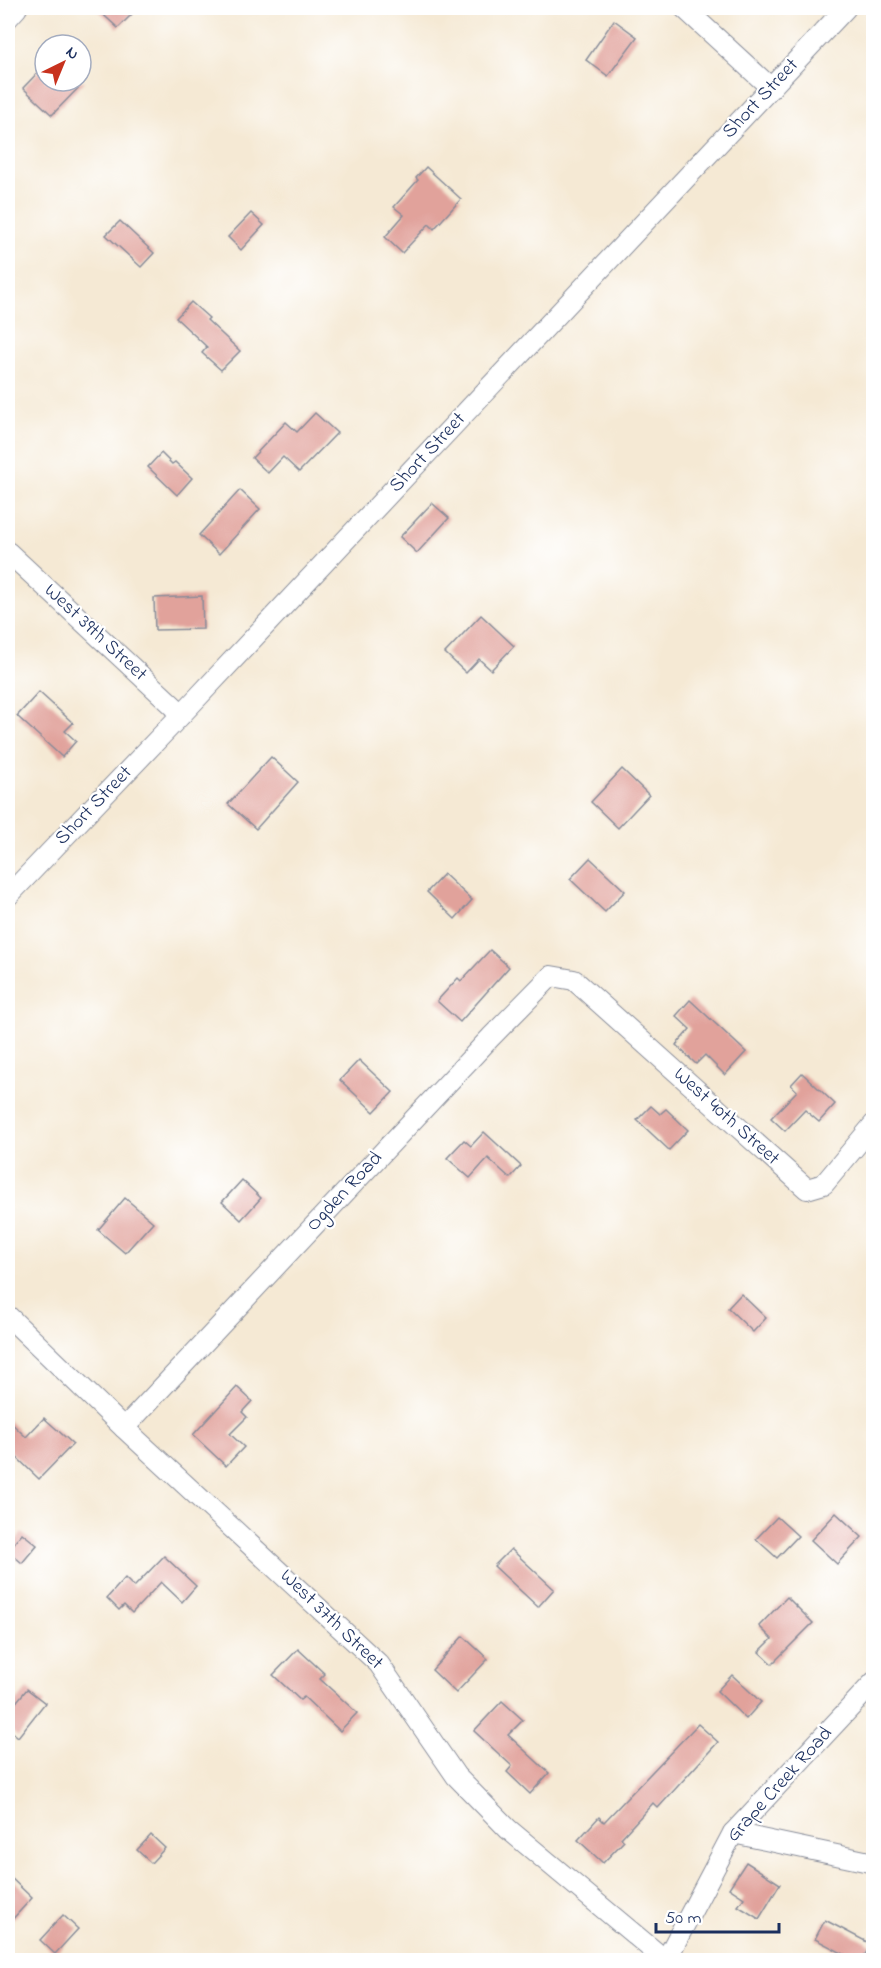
<svg xmlns="http://www.w3.org/2000/svg" width="881" height="1968" viewBox="0 0 881 1968" font-family="'Indie Flower',sans-serif">
	<style>
		.building { fill: #e1a29b }
		.lines { fill: none; stroke-linecap: round; stroke-linejoin: round }
		.street-casing { stroke: #888c99; stroke-width: 22 }
		.street { stroke: #fff; stroke-width: 20 }
		.labels { text-anchor: middle; dominant-baseline: central; stroke-width: 4.5; stroke-linejoin: round; paint-order: stroke }
		.street-label { font-size: 20px; fill: #1b2f5e; stroke: #fff }
	</style>
	<rect width="100%" height="100%" fill="#fff"/>
	<filter id="ink" filterUnits="userSpaceOnUse"><feTurbulence type="fractalNoise" baseFrequency=".0167" numOctaves="2"/><feDisplacementMap in="SourceGraphic" scale="12" xChannelSelector="R" yChannelSelector="G"/><feConvolveMatrix kernelMatrix="1 2 1 2 8 2 1 2 1" color-interpolation-filters="sRGB"/></filter>
	<filter id="wash" filterUnits="userSpaceOnUse"><feTurbulence type="fractalNoise" baseFrequency=".008" numOctaves="4" result="noise"/><feDisplacementMap in="SourceGraphic" scale="24" xChannelSelector="R" yChannelSelector="G"/><feGaussianBlur stdDeviation="1.35" result="paint"/><feColorMatrix in="noise" values="0 0 0 0 0 0 0 0 0 0 0 0 0 0 0 0 0 1.4 0 .05"/><feComposite in="paint" operator="in"/></filter>
	<g filter="url(#wash)">
		<rect width="100%" height="100%" fill="#f5e9d4"/>
		<g id="blocks">
			<g class="building">
				<polygon points="96,8 138,8 118,28"/>
				<polygon points="614,20 637,37 608,76 586,60"/>
				<polygon points="45,65 45,81 85,81 52,115 23,88"/>
				<polygon points="426,167 461,199 434,229 429,224 402,253 385,237 404,215 394,207 418,180 416,178"/>
				<polygon points="251,213 264,225 241,250 228,237"/>
				<polygon points="120,221 154,253 141,267 106,235"/>
				<polygon points="191,302 209,318 207,320 240,351 221,370 202,353 207,347 176,318"/>
				<polygon points="315,413 337,433 299,472 283,457 268,473 252,458 286,422 297,432"/>
				<polygon points="161,453 172,464 175,462 192,478 177,495 148,467"/>
				<polygon points="240,490 260,509 219,554 199,535"/>
				<polygon points="432,503 449,518 417,553 400,537"/>
				<polygon points="202,596 203,629 155,630 154,598"/>
				<polygon points="481,615 514,646 491,670 479,659 466,673 445,653"/>
				<polygon points="39,692 73,723 65,731 76,741 62,757 17,716"/>
				<polygon points="271,757 298,782 256,829 228,804"/>
				<polygon points="622,769 649,795 618,828 591,802"/>
				<polygon points="590,858 625,891 605,912 570,879"/>
				<polygon points="444,874 472,900 455,919 427,892"/>
				<polygon points="490,950 509,967 460,1022 437,1001 458,978 461,981"/>
				<polygon points="690,1000 746,1052 725,1075 705,1055 696,1064 676,1045 690,1029 676,1016"/>
				<polygon points="359,1060 393,1092 374,1112 340,1080"/>
				<polygon points="802,1073 835,1104 819,1122 805,1110 785,1131 771,1118 797,1091 791,1085"/>
				<polygon points="651,1106 660,1114 666,1109 688,1130 669,1150 637,1120"/>
				<polygon points="484,1132 521,1166 510,1178 488,1158 470,1178 447,1158 464,1140 471,1146"/>
				<polygon points="242,1180 261,1198 241,1220 222,1202"/>
				<polygon points="125,1198 153,1222 125,1253 98,1230"/>
				<polygon points="741,1294 766,1318 753,1332 728,1308"/>
				<polygon points="237,1387 252,1401 242,1412 247,1417 230,1434 244,1447 226,1466 193,1435"/>
				<polygon points="44,1418 73,1444 39,1479 8,1449 8,1420 26,1437"/>
				<polygon points="836,1513 862,1537 837,1564 811,1540"/>
				<polygon points="777,1517 798,1536 777,1558 756,1539"/>
				<polygon points="22,1533 37,1545 22,1563 8,1551"/>
				<polygon points="511,1549 554,1589 538,1607 494,1566"/>
				<polygon points="164,1556 196,1586 182,1602 161,1582 132,1613 124,1605 119,1610 107,1598 125,1578 134,1587"/>
				<polygon points="787,1597 813,1623 772,1664 759,1652 772,1639 759,1626"/>
				<polygon points="463,1636 488,1659 456,1693 432,1670"/>
				<polygon points="298,1649 325,1674 320,1679 357,1713 340,1731 304,1697 300,1700 273,1675"/>
				<polygon points="732,1675 761,1702 746,1719 717,1691"/>
				<polygon points="27,1689 45,1703 18,1737 8,1728 8,1712"/>
				<polygon points="502,1701 523,1720 508,1735 549,1773 530,1794 507,1772 512,1766 474,1731"/>
				<polygon points="698,1724 718,1742 658,1808 653,1803 621,1838 624,1841 603,1863 578,1840 599,1817 604,1822"/>
				<polygon points="151,1835 165,1848 151,1863 137,1850"/>
				<polygon points="746,1862 780,1884 759,1919 738,1906 744,1898 729,1888"/>
				<polygon points="8,1875 32,1898 8,1924"/>
				<polygon points="63,1915 78,1929 55,1954 40,1940"/>
				<polygon points="825,1920 871,1944 862,1960 841,1960 844,1954 815,1939"/>
			</g>
		</g>
	</g>
	<g filter="url(#ink)">
		<use href="#blocks" fill-opacity="0" stroke="#888c99" stroke-width="1.5"/>
		<g class="lines">
			<defs>
				<g id="street">
					<polyline points="684,8 771,88"/>
					<polyline points="8,18 17,8"/>
					<polyline points="8,552 182,714"/>
					<polyline points="8,896 182,714 846,8"/>
					<polyline points="8,1316 124,1428 379,1664 456,1776 508,1829 665,1960"/>
					<polyline points="124,1428 491,1037 551,976 574,980 807,1189 824,1184 874,1124"/>
					<polyline points="733,1833 874,1863"/>
					<polyline points="666,1960 733,1833 874,1682"/>
				</g>
			</defs>
			<use href="#street" class="street-casing"/>
			<use href="#street" class="street"/>
		</g>
	</g>
	<g class="labels">
		<g class="street-label">
			<text transform="translate(761 99) rotate(-47)">Short Street</text>
			<text transform="translate(428 453) rotate(-47)">Short Street</text>
			<text transform="translate(95 633) rotate(43)">West 39th Street</text>
			<text transform="translate(94 806) rotate(-46)">Short Street</text>
			<text transform="translate(726 1117) rotate(42)">West 40th Street</text>
			<text transform="translate(345 1192) rotate(-47)">Ogden Road</text>
			<text transform="translate(331 1620) rotate(44)">West 37th Street</text>
			<text transform="translate(780 1785) rotate(-48)">Grape Creek Road</text>
		</g>
	</g>
	<rect width="881" height="1968" fill="none" stroke="#fff" stroke-width="30"/>
	<g transform="translate(63 63) rotate(43)"><circle r="28" fill="#ffffff" stroke="#a4acbf" stroke-width="1.5"/>
	<path d="M0-4.5L10 22L0 15L-10 22Z" fill="#c8321e"/>
	<text y="-9" font-size="16" font-weight="bold" text-anchor="middle" fill="#1b2f5e">N</text>
	</g>
	<path d="M656 1923v9h123v-9" fill="none" stroke="#1b2f5e" stroke-width="3"/>
	<text x="665" y="1923" font-size="18" fill="#1b2f5e" stroke="#ffffff" stroke-width="4.5" paint-order="stroke">50 m</text>
</svg>
